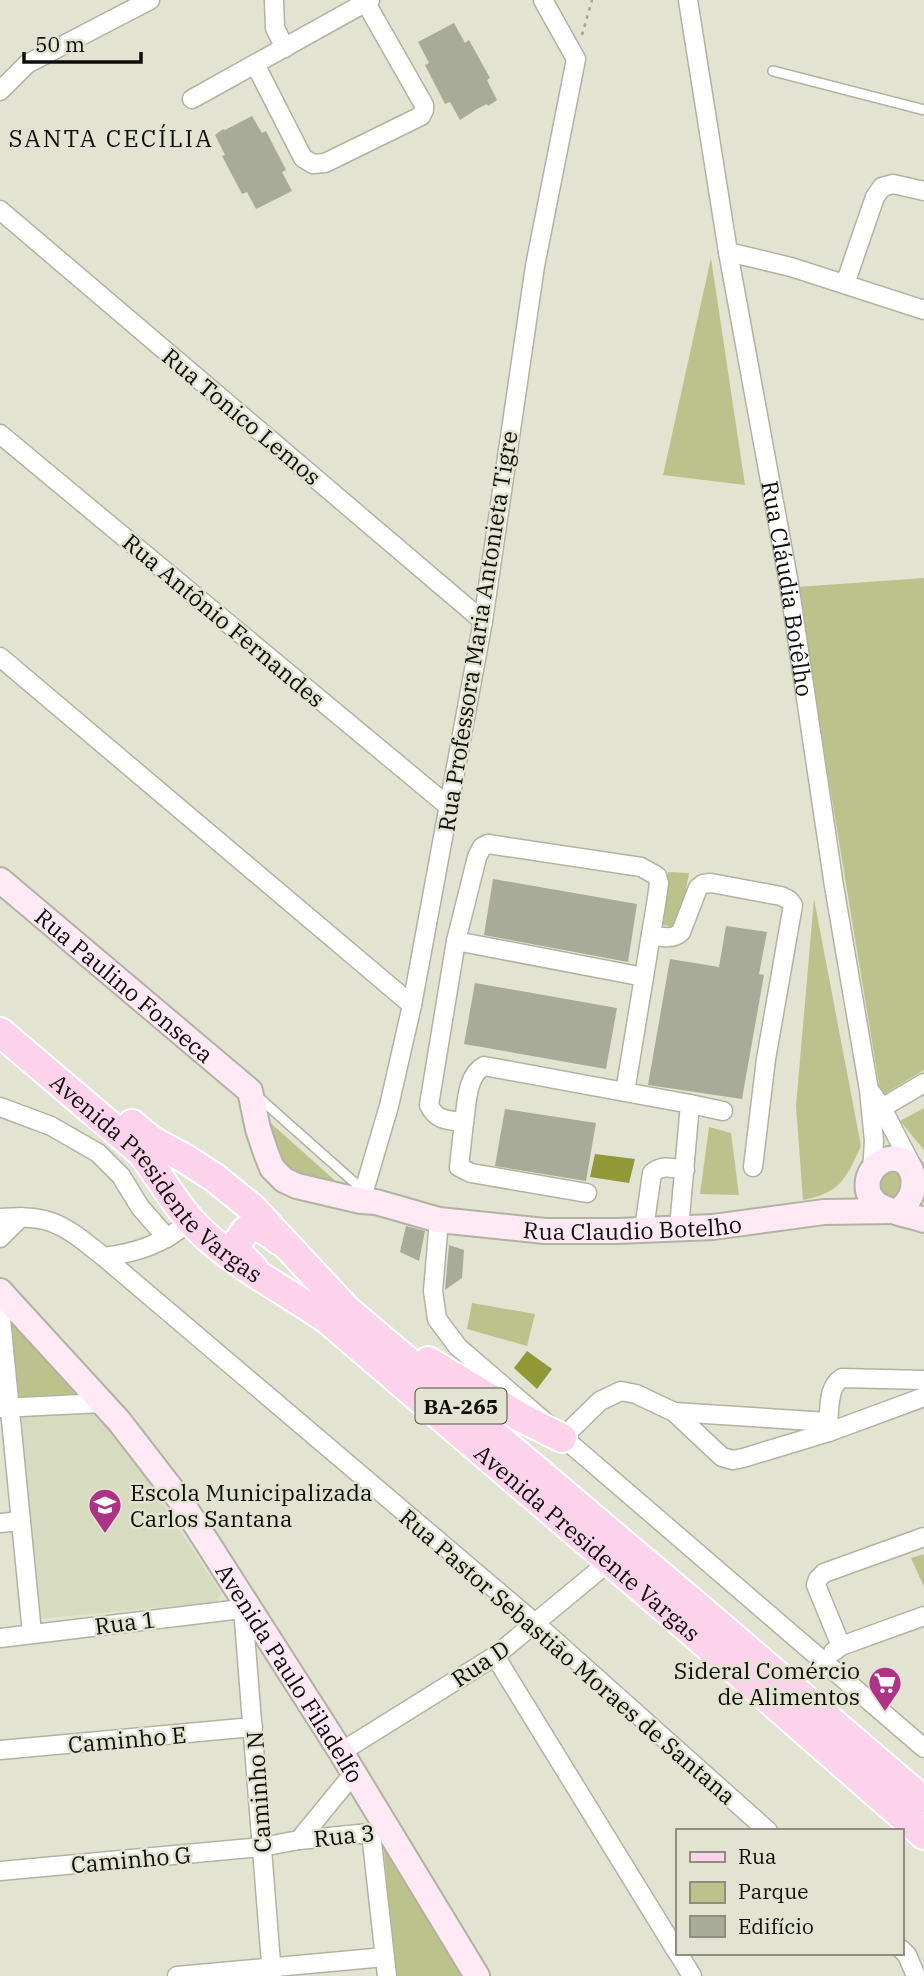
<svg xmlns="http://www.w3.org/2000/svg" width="924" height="1976" viewBox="0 0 924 1976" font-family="'IBM Plex Serif',serif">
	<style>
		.built { fill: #d7dbc0 }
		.green { fill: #bcc28b }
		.water { fill: #919838 }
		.building { fill: #a9ab99 }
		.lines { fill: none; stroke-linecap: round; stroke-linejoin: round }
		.lane-casing { stroke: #b0b3a0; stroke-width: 12 }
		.street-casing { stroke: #b0b3a0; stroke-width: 21 }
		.secondary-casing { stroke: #b0b3a0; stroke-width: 28 }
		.primary-casing { stroke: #fff; stroke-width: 32 }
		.path { stroke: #a2a394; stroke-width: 2.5; stroke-dasharray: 3.5 5; stroke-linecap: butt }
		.lane { stroke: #fff; stroke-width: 9 }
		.street { stroke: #fff; stroke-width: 18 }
		.secondary { stroke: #fee9f5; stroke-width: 24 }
		.primary { stroke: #fdd3eb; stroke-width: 28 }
		.labels { text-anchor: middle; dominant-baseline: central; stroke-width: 5; stroke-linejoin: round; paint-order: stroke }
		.shield { fill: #e2e4d1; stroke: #4d4e44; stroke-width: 2 }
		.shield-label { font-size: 21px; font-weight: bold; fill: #0d0e08 }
		.street-label { font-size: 23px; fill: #0d0e08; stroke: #e2e4d1 }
		.poi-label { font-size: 23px; fill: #0d0e08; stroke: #e2e4d1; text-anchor: start }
		.neighbourhood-label { font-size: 24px; letter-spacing: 2px; fill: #0d0e08; stroke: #e2e4d1 }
	</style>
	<rect width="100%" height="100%" fill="#e2e4d1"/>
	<polygon class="built" points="88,1410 110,1431 145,1477 221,1593 217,1602 36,1619 16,1413"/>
	<g class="green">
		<polygon points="711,258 745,485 663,475"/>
		<polygon points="924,578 924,1070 881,1096 797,587"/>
		<polygon points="668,872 689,873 679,928 658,924"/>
		<path d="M814,899L861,1146C846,1178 841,1193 803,1200L796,1106Z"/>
		<polygon points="924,1108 924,1150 900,1121"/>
		<polygon points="256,1110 348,1192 284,1177"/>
		<polygon points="709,1127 731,1133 739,1195 700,1194"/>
		<polygon points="879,1168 907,1171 910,1191 894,1204 871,1192"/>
		<polygon points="472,1303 535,1314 527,1346 467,1329"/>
		<polygon points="9,1315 81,1401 16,1404"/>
		<polygon points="924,1554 924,1587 911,1558"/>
		<polygon points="383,1839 465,1976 395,1976"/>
	</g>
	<g class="water">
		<polygon points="595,1154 635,1159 629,1183 590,1177"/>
		<polygon points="527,1351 552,1369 537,1389 514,1368"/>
	</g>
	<g class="building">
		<polygon points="454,23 465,43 469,40 490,78 487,80 497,100 488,106 487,104 477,109 460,120 450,102 445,104 425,65 429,63 418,42"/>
		<polygon points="252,116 262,133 266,131 286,170 282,172 292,191 256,209 247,192 242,194 222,156 225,155 215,135 223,129 225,130"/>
		<polygon points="493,879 637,904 628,962 484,935"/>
		<polygon points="726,926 767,932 759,974 764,975 742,1099 648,1085 670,959 719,967"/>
		<polygon points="475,983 617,1008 606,1069 464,1044"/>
		<polygon points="505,1109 596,1123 586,1181 495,1166"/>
		<polygon points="406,1226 425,1231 419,1261 400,1252"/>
		<polygon points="449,1245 464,1250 462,1278 445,1290"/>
	</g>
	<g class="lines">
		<defs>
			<g id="lane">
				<polyline points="773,71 924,110"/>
				<polyline points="257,1096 364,1191"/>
			</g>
			<g id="street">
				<polyline points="274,0 275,28 285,48"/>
				<path id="s1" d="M688,0L728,252L789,584L834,886L869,1090L874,1141L872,1171"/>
				<polyline points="255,64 303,158 313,164 325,163 421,116 424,110 424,105 366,3"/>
				<polyline points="0,91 27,64 150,0"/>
				<polyline points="192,99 370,0"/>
				<polyline points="0,210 483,621"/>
				<polyline points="728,252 791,267 924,310"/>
				<polyline points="845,284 875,197 882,187 893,184 924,191"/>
				<polyline points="0,434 448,806"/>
				<polyline points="0,657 412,1005"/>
				<path d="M651,935C661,937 673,940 681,932L698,888L703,884L711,883L781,896L789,900L793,905L766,1059L753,1167"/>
				<polyline points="456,941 644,977"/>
				<path d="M625,1092L657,898L659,883L657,876L641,867L488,844L482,847L477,857L456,941L429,1105C436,1121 448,1120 464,1122C467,1104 466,1076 484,1066L690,1104L679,1228"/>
				<polyline points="871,1092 882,1108 912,1166"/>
				<polyline points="690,1104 723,1111"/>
				<polyline points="0,1107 51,1126 98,1153 121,1176 140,1207 167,1238"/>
				<polyline points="873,1113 924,1083"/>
				<polyline points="464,1122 459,1167 471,1173 587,1193"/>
				<polyline points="361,1201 389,1106 412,1005 483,621 535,266 576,59 543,0"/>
				<path d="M0,1218C16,1217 36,1216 51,1222C71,1229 88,1245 104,1257L535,1623L768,1831"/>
				<polyline points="439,1220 433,1291 437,1319 458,1347 924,1748"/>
				<path d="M644,1229L652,1173C662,1164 673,1168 685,1170"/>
				<polyline points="0,1238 21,1217"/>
				<path d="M104,1257C140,1252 162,1244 191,1221"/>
				<polyline points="0,1309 32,1633"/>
				<polyline points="0,1408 102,1403"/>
				<polyline points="674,1412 828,1422 829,1432"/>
				<path d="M828,1422C830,1407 828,1386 842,1378L924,1380"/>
				<polyline points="562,1438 600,1401 621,1391 636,1394 674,1412 722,1457 733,1460 743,1458 829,1432 924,1397"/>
				<polyline points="0,1523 21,1521"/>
				<polyline points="243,1608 272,1976"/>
				<polyline points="0,1638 250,1608"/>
				<polyline points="841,1646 816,1585 818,1579 824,1573 924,1537"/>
				<polyline points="833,1652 841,1646 924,1616"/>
				<polyline points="495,1656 677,1952"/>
				<polyline points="0,1750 253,1727"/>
				<polyline points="341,1752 495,1656 610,1561"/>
				<polyline points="371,1833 387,1976"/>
				<polyline points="299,1840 354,1773"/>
				<polyline points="0,1871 262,1847 299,1840 389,1831"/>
				<polyline points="901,1949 907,1955 916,1976"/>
				<polyline points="678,1953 692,1976"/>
				<polyline points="177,1976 385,1957"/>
			</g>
			<g id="secondary">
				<path id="s2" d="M0,880L250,1091L258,1129L266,1153L272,1168L284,1180L297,1186L361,1201L376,1202L439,1220L545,1231H617L713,1227L824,1212L892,1211"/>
				<path d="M896,1211C924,1198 917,1150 885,1160C876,1164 870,1171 868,1180C863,1212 903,1212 924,1220"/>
				<path id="s3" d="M0,1291L119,1421L180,1500L341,1752L477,1976"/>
			</g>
			<g id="primary">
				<path id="s4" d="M0,1032L141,1152C162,1179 177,1209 203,1233C239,1267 286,1291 327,1319L668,1611L924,1835"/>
				<polyline points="132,1124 151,1140 184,1158 215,1178 252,1208 347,1310 706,1614 924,1801"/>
				<path d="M253,1268C243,1258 231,1250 242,1236C245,1231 249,1227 255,1227C265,1228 273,1236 280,1241"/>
				<polyline points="428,1361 522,1418 562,1438"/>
			</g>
		</defs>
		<use href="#lane" class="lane-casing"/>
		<use href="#street" class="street-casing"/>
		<use href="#secondary" class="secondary-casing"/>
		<use href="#primary" class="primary-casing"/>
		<polyline class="path" points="582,35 592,0"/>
		<use href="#lane" class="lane"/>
		<use href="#street" class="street"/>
		<use href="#secondary" class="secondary"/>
		<use href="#primary" class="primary"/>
	</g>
	<defs>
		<symbol id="school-pin" viewBox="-11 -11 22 30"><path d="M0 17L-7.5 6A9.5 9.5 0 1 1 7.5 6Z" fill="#ae3386" stroke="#e2e4d1"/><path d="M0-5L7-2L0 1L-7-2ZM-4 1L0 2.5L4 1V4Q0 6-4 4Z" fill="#fff"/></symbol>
		<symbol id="supermarket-pin" viewBox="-11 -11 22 30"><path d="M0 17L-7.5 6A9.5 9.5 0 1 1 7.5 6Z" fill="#ae3386" stroke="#e2e4d1"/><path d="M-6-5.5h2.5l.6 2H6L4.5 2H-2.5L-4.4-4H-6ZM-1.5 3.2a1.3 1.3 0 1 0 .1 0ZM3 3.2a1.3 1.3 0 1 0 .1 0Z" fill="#fff"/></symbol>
	</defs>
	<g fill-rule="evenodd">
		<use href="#school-pin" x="86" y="1486" width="38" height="52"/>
		<use href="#supermarket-pin" x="866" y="1664" width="38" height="52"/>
	</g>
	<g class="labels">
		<rect class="shield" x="415.5" y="1388.5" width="91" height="35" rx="5"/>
		<g class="shield-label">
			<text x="461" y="1406">BA-265</text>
		</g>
		<g class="street-label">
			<text transform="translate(242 416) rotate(40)">Rua Tonico Lemos</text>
			<text stroke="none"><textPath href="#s1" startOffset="597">Rua Cláudia Botêlho</textPath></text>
			<text transform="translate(224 620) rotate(40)">Rua Antônio Fernandes</text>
			<text transform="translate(477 631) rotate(-81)">Rua Professora Maria Antonieta Tigre</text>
			<text stroke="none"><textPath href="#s2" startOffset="163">Rua Paulino Fonseca</textPath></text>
			<text stroke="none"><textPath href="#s4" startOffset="215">Avenida Presidente Vargas</textPath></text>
			<text stroke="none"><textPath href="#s2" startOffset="779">Rua Claudio Botelho</textPath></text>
			<text stroke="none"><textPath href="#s4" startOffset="782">Avenida Presidente Vargas</textPath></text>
			<text transform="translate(125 1622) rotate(-7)">Rua 1</text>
			<text transform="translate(568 1656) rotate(41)">Rua Pastor Sebastião Moraes de Santana</text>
			<text transform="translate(480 1663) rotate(-34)">Rua D</text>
			<text stroke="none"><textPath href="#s3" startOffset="481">Avenida Paulo Filadelfo</textPath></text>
			<text transform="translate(127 1739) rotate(-5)">Caminho E</text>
			<text transform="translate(258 1792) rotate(-94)">Caminho N</text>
			<text transform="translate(344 1835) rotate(-6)">Rua 3</text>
			<text transform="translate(131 1859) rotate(-5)">Caminho G</text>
		</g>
		<g class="poi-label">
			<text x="130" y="1492">Escola Municipalizada<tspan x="130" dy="26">Carlos Santana</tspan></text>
			<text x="860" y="1670" text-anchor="end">Sideral Comércio<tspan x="860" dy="26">de Alimentos</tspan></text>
		</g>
		<g class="neighbourhood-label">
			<text x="111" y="138">SANTA CECÍLIA</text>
		</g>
	</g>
	<rect x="676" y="1829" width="228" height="126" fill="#e2e4d1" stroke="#8d8e81" stroke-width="2"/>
	<rect x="690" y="1852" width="35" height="10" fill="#fdd3eb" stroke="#8d8e81" stroke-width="2"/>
	<text x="738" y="1864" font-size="21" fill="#0d0e08">Rua</text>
	<rect x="690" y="1882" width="35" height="21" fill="#bcc28b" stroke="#8d8e81" stroke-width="2"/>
	<text x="738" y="1899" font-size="21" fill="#0d0e08">Parque</text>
	<rect x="690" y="1916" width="35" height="21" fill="#a9ab99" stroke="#8d8e81" stroke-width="2"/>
	<text x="738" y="1934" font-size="21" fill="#0d0e08">Edifício</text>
	<path d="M24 52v10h117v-10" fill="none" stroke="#0d0e08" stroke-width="3.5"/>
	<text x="35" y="52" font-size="21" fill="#0d0e08" stroke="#e2e4d1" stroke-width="5" paint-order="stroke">50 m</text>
</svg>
